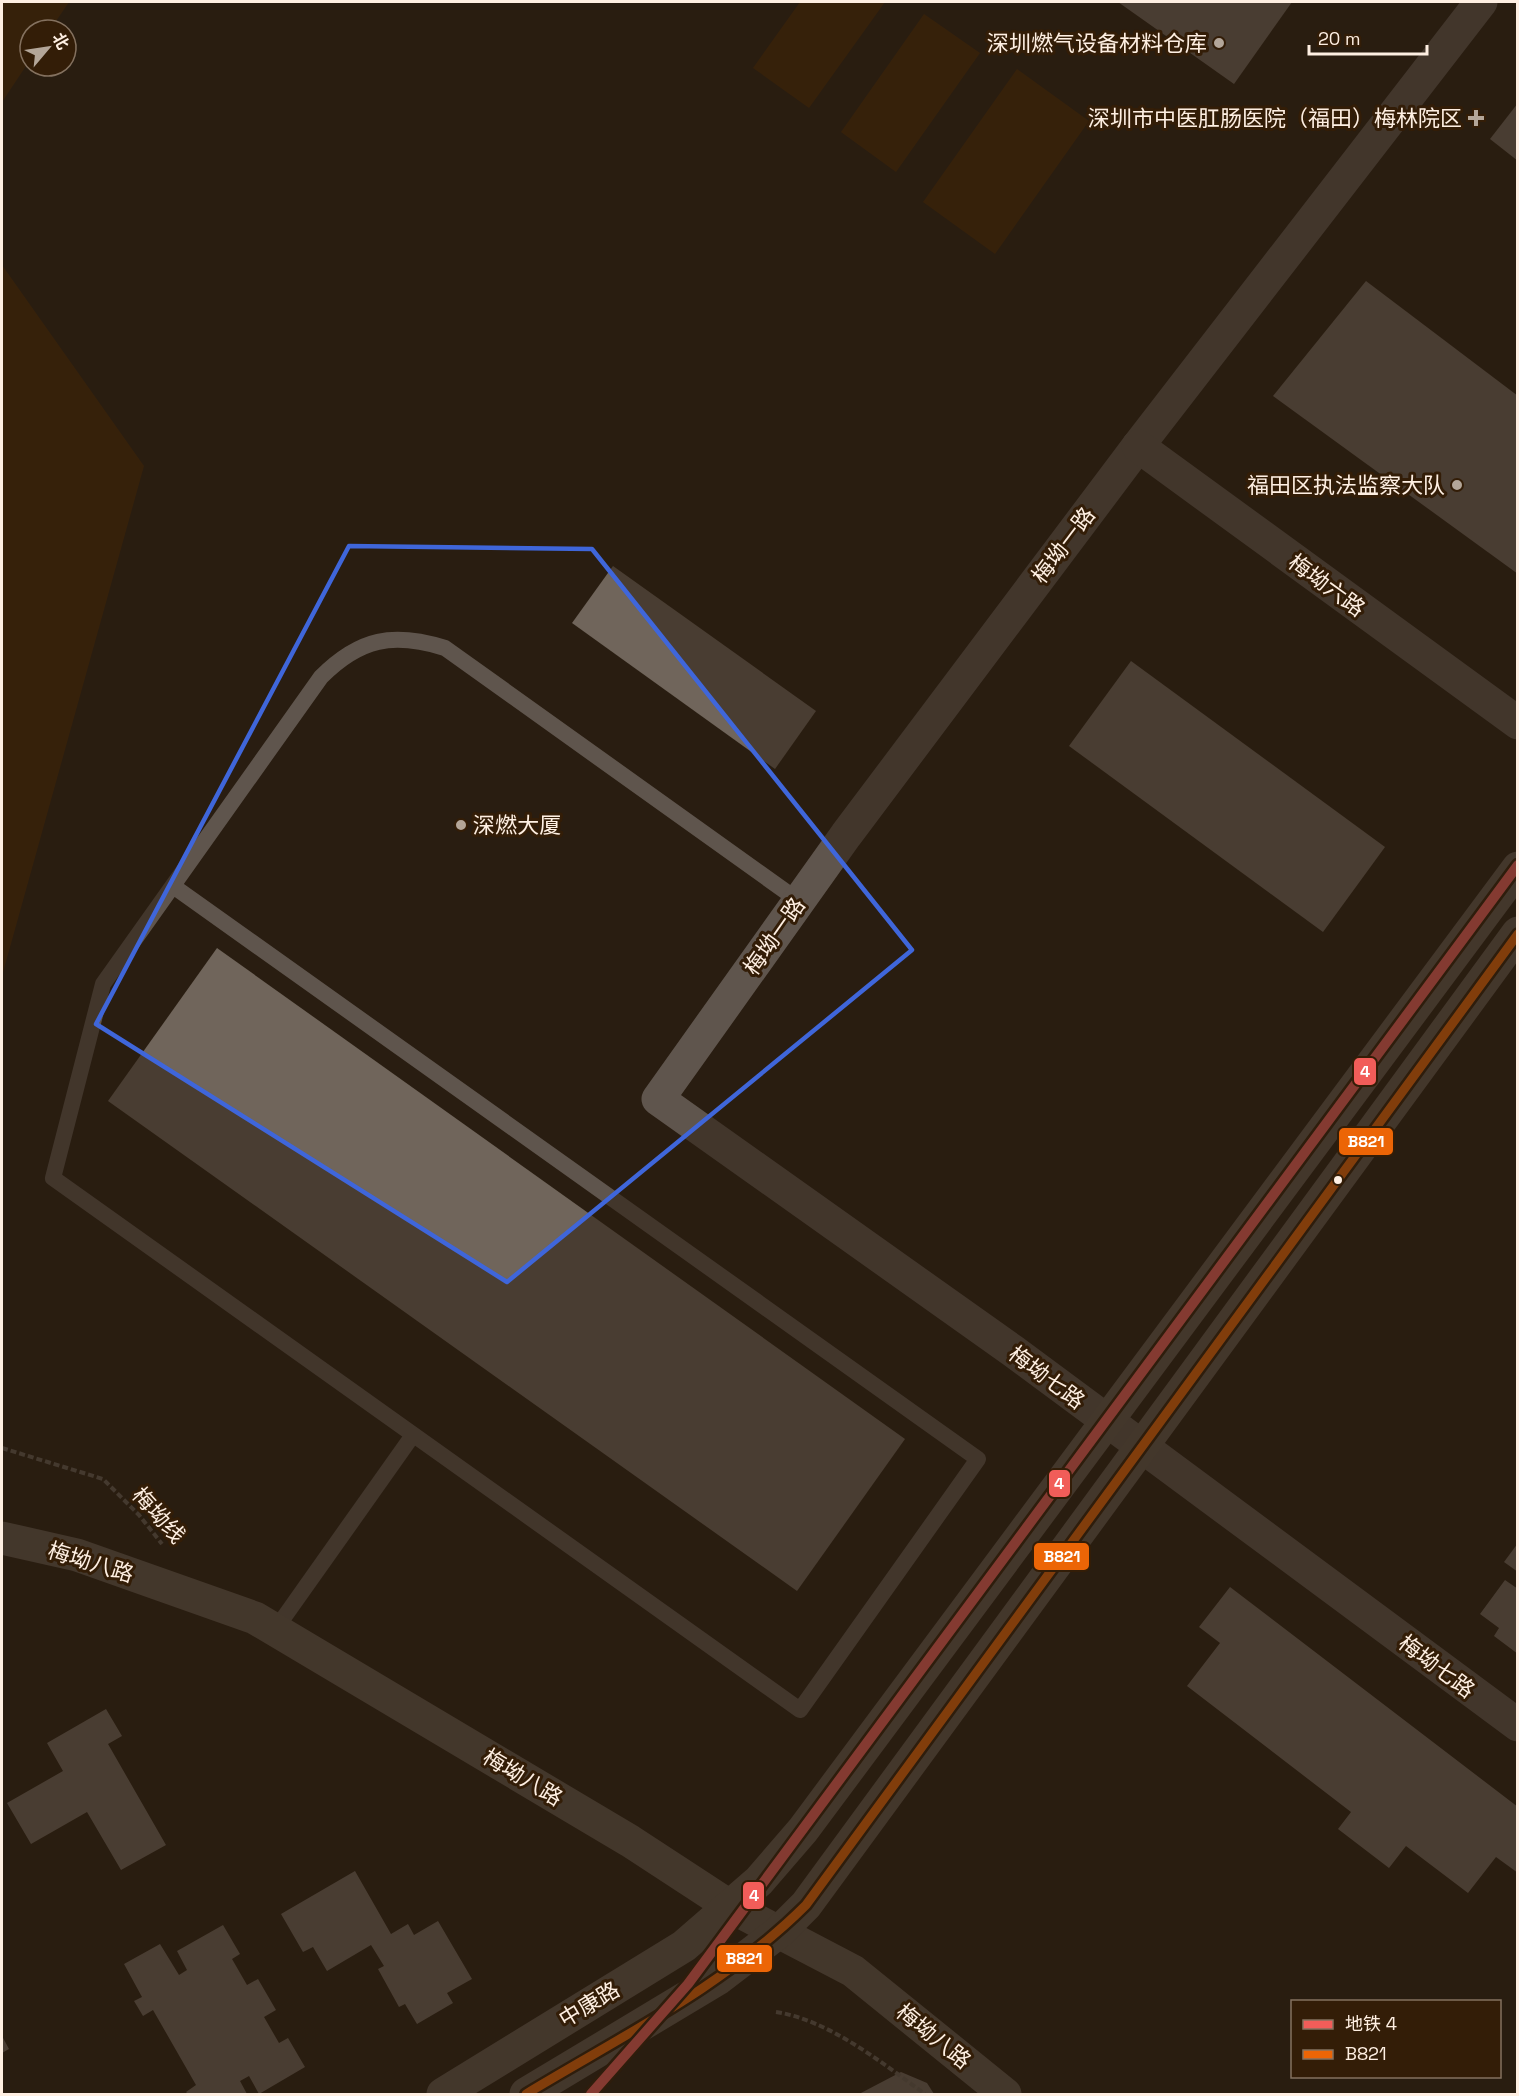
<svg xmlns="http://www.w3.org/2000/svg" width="1519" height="2096" viewBox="0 0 1519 2096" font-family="'Space Grotesk','Noto Sans SC',sans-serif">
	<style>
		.green { fill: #462704 }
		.building { fill: #70655b }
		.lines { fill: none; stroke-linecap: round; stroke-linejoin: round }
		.path { stroke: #645b53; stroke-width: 4; stroke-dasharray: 6 3; stroke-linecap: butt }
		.lane { stroke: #5f554d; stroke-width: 16 }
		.street { stroke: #5f554d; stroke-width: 33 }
		.secondary { stroke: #62574c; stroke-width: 33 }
		.bus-1-casing { stroke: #331d07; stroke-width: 14 }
		.bus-1 { stroke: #ec6506; stroke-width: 9 }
		.metro-1-casing { stroke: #331d07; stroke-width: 15 }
		.metro-1 { stroke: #f15d59; stroke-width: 10 }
		.marked { fill: none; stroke: #3f66da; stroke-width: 4.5; stroke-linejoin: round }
		.poi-dot { fill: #b3a699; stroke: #331d07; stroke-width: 2 }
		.bus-dot { fill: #feefe2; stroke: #331d07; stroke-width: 2 }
		.labels { text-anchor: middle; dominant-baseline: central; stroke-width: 6; stroke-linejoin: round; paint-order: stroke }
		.poi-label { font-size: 22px; fill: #feefe2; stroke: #331d07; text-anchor: end }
		.street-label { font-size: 22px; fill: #feefe2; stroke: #331d07 }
		.line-badge { stroke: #331d07; stroke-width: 2 }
		.badge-label { font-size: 16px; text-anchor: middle; font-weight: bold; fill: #fff }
	</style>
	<rect width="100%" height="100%" fill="#291d11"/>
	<g class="green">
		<polygon points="2,2 69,2 50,30 30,30 30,60 2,102"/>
		<polygon points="800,2 885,2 809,108 753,68"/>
		<polygon points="924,14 980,53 896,172 841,132"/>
		<polygon points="1017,69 1089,121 995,254 923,202"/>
		<polygon points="2,265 144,466 2,976"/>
	</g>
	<g class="building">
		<polygon points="1118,2 1292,2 1234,84"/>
		<polygon points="1518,103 1518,161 1490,139"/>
		<polygon points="1366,281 1518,396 1518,574 1273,396"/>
		<polygon points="613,566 816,711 775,769 572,623"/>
		<polygon points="1131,661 1385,847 1323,932 1069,746"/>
		<polygon points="217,948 905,1439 797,1591 108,1101"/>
		<polygon points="1518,1543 1518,1572 1504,1562"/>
		<polygon points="1505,1580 1518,1589 1518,1654 1494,1636 1499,1628 1480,1614"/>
		<polygon points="1230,1587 1518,1807 1518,1873 1496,1857 1468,1893 1406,1846 1389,1868 1338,1829 1351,1812 1187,1686 1220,1643 1199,1627"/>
		<polygon points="106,1709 122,1736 108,1744 166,1845 121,1870 87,1812 31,1844 7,1803 63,1771 47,1743"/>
		<polygon points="355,1871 391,1934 408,1924 414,1935 438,1921 472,1979 447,1993 453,2003 417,2024 405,2004 399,2007 378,1969 384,1966 371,1945 327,1971 313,1947 303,1952 281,1914"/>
		<polygon points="223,1925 240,1954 232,1959 247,1985 258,1979 276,2010 264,2017 279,2043 288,2038 305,2067 259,2094 249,2076 240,2081 247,2094 188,2094 186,2092 196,2085 153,2010 143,2016 134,2001 142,1997 124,1964 160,1944 179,1975 187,1970 177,1951"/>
		<polygon points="2,2036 9,2049 2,2053"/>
		<polygon points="901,2072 927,2083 934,2094 859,2094"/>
	</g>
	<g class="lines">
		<g class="path">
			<polyline points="2,1448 103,1479 139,1515 162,1544"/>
			<path d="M776,2012C829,2020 882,2063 925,2094"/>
		</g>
		<g class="lane">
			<path d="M173,886L978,1459L800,1710L53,1178L103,984L321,677C360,638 393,632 445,648L799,901"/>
			<polyline points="275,1630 413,1435"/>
		</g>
		<g class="street">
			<polyline points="1481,2 1138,446 846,835 658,1099 1013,1351 1518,1725"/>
			<polyline points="1138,446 1518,723"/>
		</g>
		<g class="secondary">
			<polyline points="2,1538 77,1555 255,1618 630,1841 731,1907 853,1971 1005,2094"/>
			<polyline points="443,2094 684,1946 759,1881 803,1830 1518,868"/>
			<polyline points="526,2094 719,1978 779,1932 806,1905 1518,933"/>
		</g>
		<defs>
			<path id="bus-1" d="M526,2094C622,2036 726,1985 806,1905L1518,934"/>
		</defs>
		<use href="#bus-1" class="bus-1-casing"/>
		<use href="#bus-1" class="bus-1"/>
		<defs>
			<polyline id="metro-1" points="591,2094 688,1984 1518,865"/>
		</defs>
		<use href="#metro-1" class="metro-1-casing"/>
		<use href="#metro-1" class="metro-1"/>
	</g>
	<path d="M0 0H1519V2096H0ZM349,546L592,549L912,950L507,1282L96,1024Z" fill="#291d11" fill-opacity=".55" fill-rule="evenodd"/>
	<path class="marked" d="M349,546L592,549L912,950L507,1282L96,1024Z"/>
	<g class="poi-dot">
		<circle cx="1219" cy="43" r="6"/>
		<path d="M1473 109h6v6h6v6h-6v6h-6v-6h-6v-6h6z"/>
		<circle cx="1457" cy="485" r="6"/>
		<circle cx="461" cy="825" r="6"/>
	</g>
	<circle class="bus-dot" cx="1338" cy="1180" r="5"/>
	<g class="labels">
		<g class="poi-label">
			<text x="1207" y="43">深圳燃气设备材料仓库</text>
			<text x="1462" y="118">深圳市中医肛肠医院（福田）梅林院区</text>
			<text x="1445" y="485">福田区执法监察大队</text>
			<text x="473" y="825" text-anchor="start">深燃大厦</text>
		</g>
		<g class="street-label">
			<text transform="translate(1063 545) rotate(-53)">梅坳一路</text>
			<text transform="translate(1327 585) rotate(36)">梅坳六路</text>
			<text transform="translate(774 936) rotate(-55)">梅坳一路</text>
			<text transform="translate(1047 1377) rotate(37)">梅坳七路</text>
			<text transform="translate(159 1515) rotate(48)">梅坳线</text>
			<text transform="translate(91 1562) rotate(17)">梅坳八路</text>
			<text transform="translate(1437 1666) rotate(37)">梅坳七路</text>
			<text transform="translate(523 1777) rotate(31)">梅坳八路</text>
			<text transform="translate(589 2004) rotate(-31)">中康路</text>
			<text transform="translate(934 2036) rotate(39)">梅坳八路</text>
		</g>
	</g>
	<g class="line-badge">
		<rect x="1353" y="1057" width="24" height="29" rx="6" fill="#f15d59"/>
		<rect x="1338" y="1127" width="56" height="29" rx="6" fill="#ec6506"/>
		<rect x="1048" y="1469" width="23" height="29" rx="6" fill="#f15d59"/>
		<rect x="1033" y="1542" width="57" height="29" rx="6" fill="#ec6506"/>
		<rect x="742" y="1881" width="23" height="29" rx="6" fill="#f15d59"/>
		<rect x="716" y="1944" width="57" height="29" rx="6" fill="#ec6506"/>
	</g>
	<g class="badge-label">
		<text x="1365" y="1077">4</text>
		<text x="1366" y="1147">B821</text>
		<text x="1059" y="1489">4</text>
		<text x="1062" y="1562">B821</text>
		<text x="754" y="1901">4</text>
		<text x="744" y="1964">B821</text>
	</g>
	<rect width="1519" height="2096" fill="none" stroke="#feefe2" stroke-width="6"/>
	<rect x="1291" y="2000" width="210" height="78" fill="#331d07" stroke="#84715f" stroke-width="1.5"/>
	<rect x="1303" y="2020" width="30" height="9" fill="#f15d59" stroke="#84715f" stroke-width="1.5"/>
	<text x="1345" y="2030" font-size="18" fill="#feefe2">地铁 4</text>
	<rect x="1303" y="2050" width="30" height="9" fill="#ec6506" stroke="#84715f" stroke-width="1.5"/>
	<text x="1345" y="2060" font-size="18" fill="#feefe2">B821</text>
	<g transform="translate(48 48) rotate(61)"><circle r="28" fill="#331d07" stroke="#84715f" stroke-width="1.5"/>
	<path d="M0-4.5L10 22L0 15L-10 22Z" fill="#b3a699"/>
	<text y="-9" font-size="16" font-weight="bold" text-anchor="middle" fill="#feefe2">北</text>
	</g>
	<path d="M1309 45v9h118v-9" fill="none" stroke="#feefe2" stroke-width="3"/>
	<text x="1318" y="45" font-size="18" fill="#feefe2" stroke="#331d07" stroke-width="4.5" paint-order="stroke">20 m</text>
</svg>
